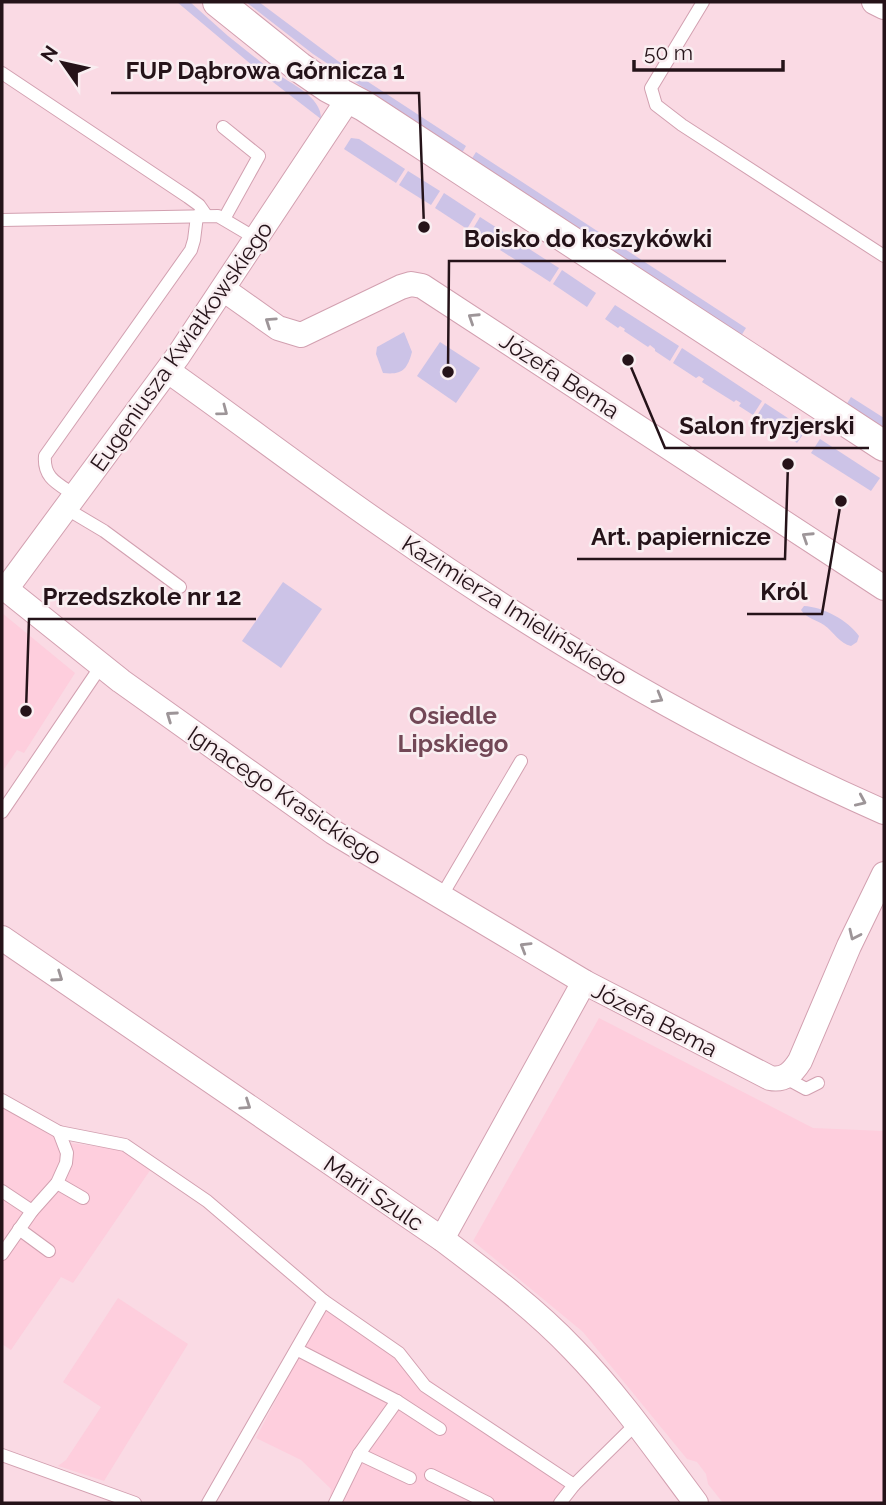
<svg xmlns="http://www.w3.org/2000/svg" width="886" height="1505" viewBox="0 0 886 1505" font-family="Raleway,sans-serif">
	<style>
		.built { fill: #fecedd }
		.green { fill: #ccc3e7 }
		.lines { fill: none; stroke-linecap: round; stroke-linejoin: round }
		.service-casing { stroke: #d2a0b0; stroke-width: 14 }
		.minor-casing { stroke: #d2a0b0; stroke-width: 26 }
		.tertiary-casing { stroke: #d2a0b0; stroke-width: 32 }
		.service { stroke: #fff; stroke-width: 12 }
		.minor { stroke: #fff; stroke-width: 24 }
		.tertiary { stroke: #fff; stroke-width: 30 }
		.oneway { stroke: #9d9598 }
		.labels { text-anchor: middle; dominant-baseline: central; stroke-width: 5; stroke-linejoin: round; paint-order: stroke }
		.street-label { font-size: 23px; fill: #251319; stroke: #f9eef1 }
		.neighbourhood-label { font-size: 24px; font-weight: bold; fill: #724756; stroke: #f9eef1 }
		.leader { fill: none; stroke: #251319; stroke-width: 2.5 }
		.callout-dot { fill: #251319; stroke: #f9eef1; stroke-width: 2.5 }
		.callout-label { font-size: 24px; text-anchor: middle; font-weight: bold; fill: #251319; stroke: #f9eef1; stroke-width: 5; stroke-linejoin: round; paint-order: stroke }
	</style>
	<rect width="100%" height="100%" fill="#fadae4"/>
	<g class="built">
		<polygon points="2,613 75,673 24,753 17,750 2,772"/>
		<polygon points="599,1018 813,1128 884,1131 884,1503 723,1503 708,1484 706,1474 697,1462 687,1459 583,1332 473,1241"/>
		<polygon points="2,1093 70,1143 132,1151 153,1166 73,1283 61,1277 11,1350 2,1344"/>
		<polygon points="118,1298 188,1344 104,1481 58,1466 66,1460 101,1407 63,1382"/>
		<polygon points="325,1306 579,1486 568,1503 329,1503 331,1489 301,1460 256,1438"/>
	</g>
	<g class="green">
		<polygon points="177,2 190,2 228,36 271,70 266,77"/>
		<polygon points="246,2 259,2 350,70 466,146 462,153 313,54"/>
		<path d="M274,72C290,83 322,97 321,119L269,79Z"/>
		<polygon points="351,138 359,139 405,169 396,183 344,149"/>
		<polygon points="476,152 746,328 741,336 471,160"/>
		<polygon points="408,171 440,191 431,205 399,185"/>
		<polygon points="444,193 476,214 467,229 435,208"/>
		<polygon points="480,217 505,233 496,248 471,232"/>
		<polygon points="509,236 559,268 550,282 500,250"/>
		<polygon points="562,270 596,293 587,307 553,284"/>
		<polygon points="615,305 679,346 670,361 655,351 655,349 650,345 648,347 624,331 625,329 620,326 618,328 605,319"/>
		<path d="M404,332L412,352C407,370 402,375 383,373L376,354L377,347Z"/>
		<polygon points="440,342 480,368 456,403 417,376"/>
		<polygon points="682,348 762,401 753,415 739,406 741,403 736,400 734,402 702,382 704,379 699,376 696,378 673,363"/>
		<polygon points="851,397 884,418 884,429 846,405"/>
		<polygon points="765,403 806,430 797,443 782,431 781,433 756,417"/>
		<polygon points="820,439 880,478 871,491 811,453"/>
		<polygon points="283,582 322,609 281,668 242,641"/>
		<path d="M804,606C823,607 848,620 859,636L857,642L851,646C840,644 834,632 824,625C817,620 806,618 801,610Z"/>
	</g>
	<g class="lines">
		<defs>
			<g id="service">
				<polyline points="703,2 651,88 656,105 682,125 884,256"/>
				<polyline points="2,73 188,197 199,205 206,215"/>
				<polyline points="223,127 259,156 224,219"/>
				<polyline points="2,220 218,216 257,239"/>
				<path d="M76,496C59,484 43,479 45,456L191,250L194,240L197,216"/>
				<polyline points="67,509 104,531 180,587"/>
				<polyline points="2,812 101,666"/>
				<polyline points="441,897 521,761"/>
				<polyline points="784,1077 806,1089 818,1083"/>
				<polyline points="2,1100 59,1132 125,1145 207,1201 324,1301 208,1503"/>
				<polyline points="57,1183 83,1198"/>
				<polyline points="2,1191 32,1211"/>
				<polyline points="19,1229 49,1251"/>
				<polyline points="2,1254 32,1211 57,1183 66,1163 67,1153 59,1132"/>
				<polyline points="324,1301 399,1353 425,1386 574,1485 636,1424"/>
				<polyline points="298,1350 397,1401 440,1429"/>
				<polyline points="359,1454 410,1478"/>
				<polyline points="2,1455 135,1503"/>
				<polyline points="431,1475 488,1503"/>
				<polyline points="335,1503 359,1454 397,1401"/>
				<polyline points="560,1503 574,1485"/>
			</g>
			<g id="minor">
				<polyline points="874,2 884,7"/>
				<polyline points="223,289 278,328 301,335 401,287 411,284 422,286 884,588"/>
				<path d="M168,371C243,424 316,480 392,532C547,640 711,736 884,812"/>
				<path d="M2,586L121,681L333,832L586,983L770,1078C785,1081 793,1072 800,1061L849,946L884,874"/>
				<polyline points="6,589 178,356 349,98"/>
				<path d="M2,938L442,1239C487,1273 534,1308 573,1349C619,1396 657,1451 696,1503"/>
				<polyline points="442,1239 584,982"/>
			</g>
			<polyline id="tertiary" points="218,2 299,67 328,87 364,106 884,446"/>
		</defs>
		<use href="#service" class="service-casing"/>
		<use href="#minor" class="minor-casing"/>
		<use href="#tertiary" class="tertiary-casing"/>
		<use href="#service" class="service"/>
		<use href="#minor" class="minor"/>
		<use href="#tertiary" class="tertiary"/>
	</g>
	<defs><path id="oneway-chevron" d="M-2-3.5L2.5 0L-2 3.5" fill="none" stroke-width="1.6" stroke-linecap="round" stroke-linejoin="round" transform="scale(1.75)"/></defs>
	<g class="oneway">
		<use href="#oneway-chevron" transform="translate(473 318) rotate(-147)"/>
		<use href="#oneway-chevron" transform="translate(270 322) rotate(-146)"/>
		<use href="#oneway-chevron" transform="translate(223 411) rotate(37)"/>
		<use href="#oneway-chevron" transform="translate(807 537) rotate(-147)"/>
		<use href="#oneway-chevron" transform="translate(658 698) rotate(30)"/>
		<use href="#oneway-chevron" transform="translate(171 716) rotate(-145)"/>
		<use href="#oneway-chevron" transform="translate(861 801) rotate(24)"/>
		<use href="#oneway-chevron" transform="translate(854 935) rotate(115)"/>
		<use href="#oneway-chevron" transform="translate(525 947) rotate(-149)"/>
		<use href="#oneway-chevron" transform="translate(58 977) rotate(35)"/>
		<use href="#oneway-chevron" transform="translate(246 1105) rotate(34)"/>
	</g>
	<g class="labels">
		<g class="street-label">
			<text transform="translate(181 346) rotate(-55)">Eugeniusza Kwiatkowskiego</text>
			<text transform="translate(560 375) rotate(33)">Józefa Bema</text>
			<text transform="translate(515 610) rotate(32)">Kazimierza Imielińskiego</text>
			<text transform="translate(285 795) rotate(34)">Ignacego Krasickiego</text>
			<text transform="translate(655 1019) rotate(27)">Józefa Bema</text>
			<text transform="translate(374 1193) rotate(34)">Marii Szulc</text>
		</g>
		<g class="neighbourhood-label">
			<text x="453" y="715">Osiedle<tspan x="453" dy="28">Lipskiego</tspan></text>
		</g>
	</g>
	<path class="leader" d="M424 227L419 93H111M448 372L449 261H726M628 360L665 448H869M788 464L785 559H577M841 501L822 614H747M26 711L29 619H256"/>
	<g class="callout-dot">
		<circle cx="424" cy="227" r="7"/>
		<circle cx="448" cy="372" r="7"/>
		<circle cx="628" cy="360" r="7"/>
		<circle cx="788" cy="464" r="7"/>
		<circle cx="841" cy="501" r="7"/>
		<circle cx="26" cy="711" r="7"/>
	</g>
	<g class="callout-label">
		<text x="265" y="79">FUP Dąbrowa Górnicza 1</text>
		<text x="588" y="247">Boisko do koszykówki</text>
		<text x="767" y="434">Salon fryzjerski</text>
		<text x="681" y="545">Art. papiernicze</text>
		<text x="784" y="600">Król</text>
		<text x="142" y="605">Przedszkole nr 12</text>
	</g>
	<rect width="886" height="1505" fill="none" stroke="#251319" stroke-width="7"/>
	<g transform="translate(63 63) rotate(304)" stroke="#f9eef1" stroke-width="5" paint-order="stroke">
	<path d="M0-5L12 26L0 18L-12 26Z" fill="#251319"/>
	<text y="-10" font-size="19" font-weight="bold" text-anchor="middle" fill="#251319">N</text>
	</g>
	<path d="M634 60v10h149v-10" fill="none" stroke="#251319" stroke-width="3.5"/>
	<text x="644" y="60" font-size="21" fill="#251319" stroke="#f9eef1" stroke-width="5" paint-order="stroke">50 m</text>
</svg>
